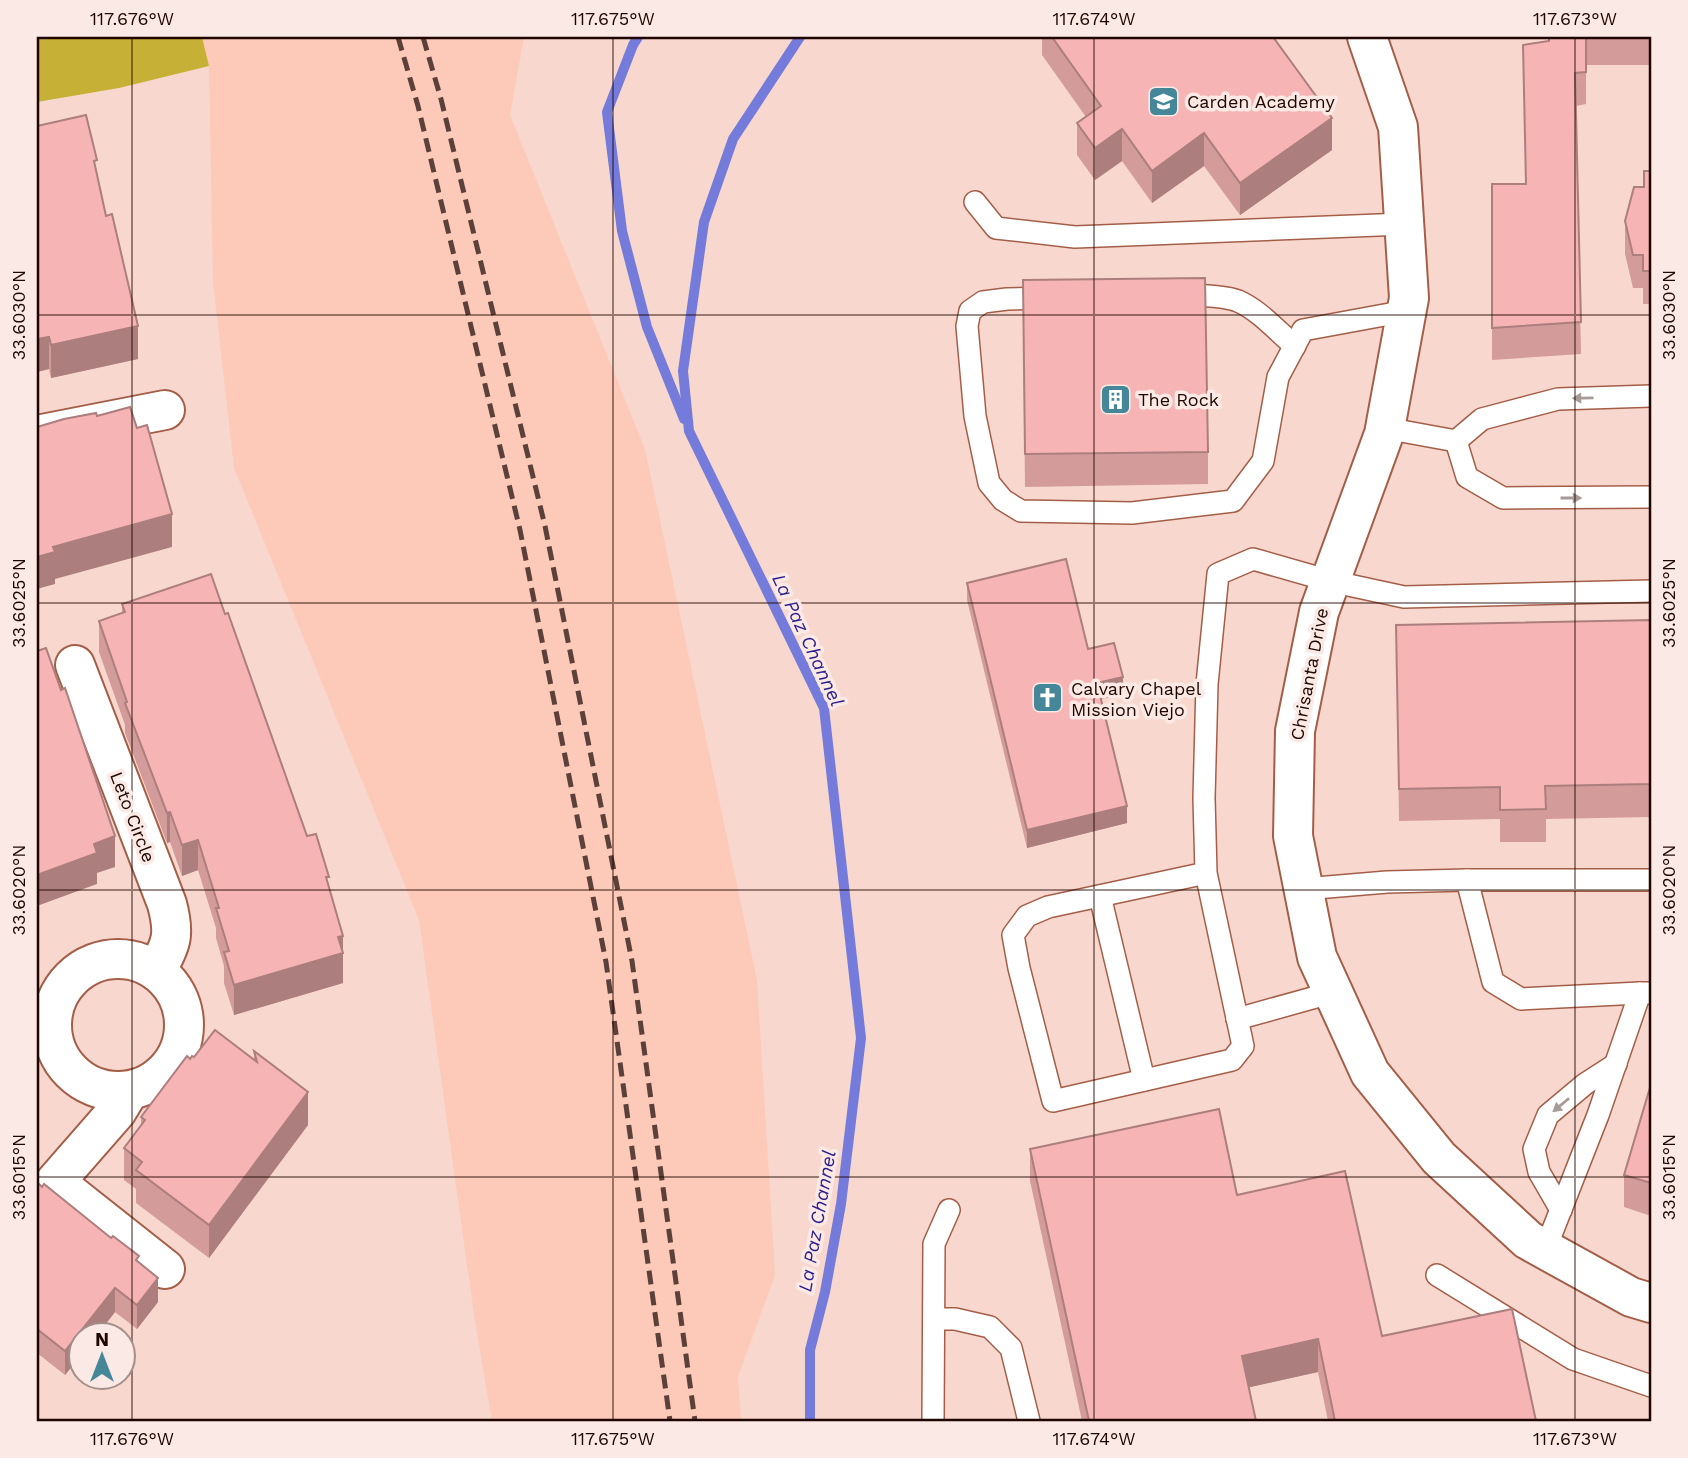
<svg xmlns="http://www.w3.org/2000/svg" width="1688" height="1458" viewBox="0 0 1688 1458" font-family="'Work Sans',sans-serif">
	<style>
		.built { fill: #fdc9b8 }
		.green { fill: #c7b036 }
		.lines { fill: none; stroke-linecap: round; stroke-linejoin: round }
		.stream { stroke: #757bda; stroke-width: 10 }
		.service-casing { stroke: #a45e48; stroke-width: 24 }
		.minor-casing { stroke: #a45e48; stroke-width: 42 }
		.tertiary-casing { stroke: #a45e48; stroke-width: 42 }
		.service { stroke: #fff; stroke-width: 21 }
		.minor { stroke: #fff; stroke-width: 38 }
		.tertiary { stroke: #fff; stroke-width: 38 }
		.rail { stroke: #5c403a; stroke-width: 5; stroke-dasharray: 14 7; stroke-linecap: butt }
		.wall { fill: #d49b9b }
		.shaded-wall { fill: #ac7e7e }
		.building { fill: #f6b4b4; stroke: #ac7e7e; stroke-width: 2 }
		.oneway { fill: #a69b99 }
		.ticks { fill: none; stroke: #200601; stroke-width: 2; stroke-opacity: 0.45 }
		.labels { text-anchor: middle; dominant-baseline: central; stroke-width: 7; stroke-linejoin: round; paint-order: stroke }
		.poi-label { font-size: 18px; fill: #200601; stroke: #fae9e4; text-anchor: start }
		.street-label { font-size: 18px; fill: #200601; stroke: #fae9e4 }
		.water-label { font-size: 19px; font-style: italic; fill: #2c1d8c; stroke: #fae9e4 }
		.neatline { fill: none; stroke: #200601; stroke-width: 2.5 }
		.ticks-label { font-size: 18px; text-anchor: middle; fill: #200601 }
	</style>
	<rect width="100%" height="100%" fill="#f8d8ce"/>
	<polygon class="built" points="202,37 524,37 510,115 645,449 757,980 775,1275 738,1377 741,1421 492,1421 474,1315 419,920 234,468 213,282 209,66"/>
	<polygon class="green" points="37,37 202,37 209,66 119,88 37,102"/>
	<g class="lines">
		<g class="stream">
			<polyline points="638,37 633,45 607,112 622,231 647,327 684,419"/>
			<polyline points="800,37 733,139 704,222 683,371 689,431 824,708 861,1038 841,1204 825,1292 810,1350 810,1421"/>
		</g>
		<defs>
			<g id="service">
				<polyline points="975,202 996,228 1075,237 1404,224"/>
				<path d="M1177,295C1193,295 1223,295 1238,301C1259,310 1277,331 1295,346"/>
				<polyline points="1050,298 1007,299 983,302 970,311 967,326 975,416 989,483 1003,500 1021,511 1132,513 1233,501 1263,461 1278,377 1303,330 1406,311"/>
				<polyline points="1385,428 1456,441 1467,477 1503,498 1651,497"/>
				<polyline points="1456,441 1482,419 1558,399 1651,396"/>
				<polyline points="1206,873 1243,1046 1232,1060 1053,1101 1019,968 1013,935 1027,916 1048,907 1206,873 1204,798 1207,684 1218,574 1253,559 1330,581 1404,597 1651,591"/>
				<polyline points="1467,880 1493,982 1521,999 1640,993"/>
				<polyline points="1304,889 1387,882 1467,880 1651,880"/>
				<polyline points="1100,896 1144,1080"/>
				<polyline points="1237,1019 1334,992"/>
				<polyline points="1561,1210 1539,1172 1534,1149 1548,1115 1585,1084 1616,1064"/>
				<polyline points="1545,1250 1598,1115 1640,993 1651,993"/>
				<polyline points="1437,1275 1573,1359 1651,1386"/>
				<polyline points="934,1319 955,1319 990,1327 1011,1348 1029,1421"/>
				<polyline points="933,1421 934,1244 949,1210"/>
			</g>
			<g id="minor">
				<polyline points="37,435 165,410"/>
				<path d="M75,665L167,904C175,934 172,944 156,971"/>
				<circle cx="118" cy="1025" r="66"/>
				<polyline points="129,1091 117,1111 55,1182 165,1269"/>
			</g>
			<polyline id="tertiary" points="1367,37 1398,127 1409,298 1384,434 1319,612 1295,731 1293,836 1317,957 1370,1073 1439,1158 1528,1240 1631,1297 1651,1303"/>
		</defs>
		<use href="#service" class="service-casing"/>
		<use href="#minor" class="minor-casing"/>
		<use href="#tertiary" class="tertiary-casing"/>
		<use href="#service" class="service"/>
		<use href="#minor" class="minor"/>
		<use href="#tertiary" class="tertiary"/>
		<g class="rail">
			<polyline points="398,37 418,106 520,530 606,962 670,1421"/>
			<polyline points="423,37 441,99 545,526 632,961 695,1421"/>
		</g>
	</g>
	<g class="wall">
		<polygon points="1042,37 1273,37 1332,150 1240,215 1204,166 1152,203 1122,161 1095,180 1077,155 1077,123 1086,117 1042,55"/>
		<polygon points="1548,37 1651,37 1651,65 1586,65 1586,104 1576,106 1581,354 1492,360 1492,184 1526,184 1523,45 1548,41"/>
		<polygon points="37,126 97,174 138,359 51,378 49,369 37,372"/>
		<polygon points="1651,171 1651,304 1643,304 1643,288 1633,288 1625,254 1625,221"/>
		<polygon points="1023,313 1208,452 1208,484 1025,487"/>
		<polygon points="967,583 1088,649 1123,694 1101,699 1127,823 1027,848 967,600"/>
		<polygon points="122,604 225,614 307,836 329,885 343,983 234,1015 224,983 224,966 216,938 216,928 198,870 182,876 170,842 167,843 125,733 125,725 99,652 99,621 122,613"/>
		<polygon points="1651,620 1651,817 1546,819 1546,842 1500,842 1500,819 1399,821 1396,625"/>
		<polygon points="254,1051 308,1125 209,1258 136,1203 136,1189 124,1180 124,1148 141,1125 141,1117 190,1059 194,1057 254,1059"/>
		<polygon points="1651,1084 1651,1216 1624,1207 1624,1175"/>
		<polygon points="1030,1149 1237,1195 1382,1336 1536,1421 1328,1421 1318,1372 1249,1387 1256,1421 1082,1421 1030,1181"/>
		<polygon points="37,1182 139,1263 158,1302 137,1329 115,1312 65,1375 37,1353"/>
	</g>
	<g class="shaded-wall">
		<polygon points="1332,118 1332,150 1240,215 1240,183"/>
		<polygon points="1122,129 1122,161 1095,180 1095,148"/>
		<polygon points="1204,133 1204,166 1152,203 1152,171"/>
		<polygon points="138,326 138,359 51,378 51,345"/>
		<polygon points="49,337 49,369 37,372 37,339"/>
		<polygon points="172,514 172,547 55,579 55,584 37,589 37,557 53,547"/>
		<polygon points="1123,677 1123,694 1097,700 1097,683"/>
		<polygon points="1127,806 1127,823 1027,848 1027,830"/>
		<polygon points="170,812 170,842 167,843 167,813"/>
		<polygon points="115,836 115,867 97,873 97,884 37,906 37,875 94,844"/>
		<polygon points="198,840 198,870 182,876 182,845"/>
		<polygon points="343,936 343,983 234,1015 234,985 338,937"/>
		<polygon points="308,1092 308,1125 209,1258 209,1225"/>
		<polygon points="158,1278 158,1302 137,1329 137,1305"/>
		<polygon points="115,1288 115,1312 97,1335 80,1335 80,1356 65,1375 65,1351"/>
		<polygon points="1318,1339 1318,1372 1242,1389 1242,1356"/>
	</g>
	<g class="building">
		<polygon points="1052,37 1273,37 1332,118 1240,183 1204,133 1152,171 1122,129 1095,148 1077,123 1101,106"/>
		<polygon points="1549,37 1586,37 1586,72 1575,73 1581,322 1492,328 1492,184 1526,184 1523,45 1549,41"/>
		<polygon points="86,115 97,160 94,161 106,216 112,214 138,326 51,345 49,337 37,339 37,126"/>
		<polygon points="1644,171 1651,171 1651,271 1643,271 1643,255 1633,255 1625,221 1634,187 1644,187"/>
		<polygon points="1205,278 1208,452 1025,454 1023,280"/>
		<polygon points="130,407 137,428 147,425 172,514 53,547 55,552 37,557 37,427 64,419 96,413 97,416"/>
		<polygon points="1066,559 1088,649 1114,643 1123,677 1097,683 1127,806 1027,830 967,583"/>
		<polygon points="211,574 225,614 228,613 307,836 316,834 329,877 326,877 343,936 338,937 343,953 234,985 224,952 229,951 216,908 219,908 198,840 182,845 170,812 167,813 125,703 127,702 99,621 125,612 122,604"/>
		<polygon points="1651,620 1651,784 1545,786 1546,809 1500,810 1500,787 1399,789 1396,625"/>
		<polygon points="46,648 61,690 65,688 115,836 94,844 97,853 37,875 37,651"/>
		<polygon points="215,1030 257,1062 254,1051 308,1092 209,1225 136,1170 142,1162 124,1148 145,1120 141,1117 187,1056 190,1059 192,1056 194,1057"/>
		<polygon points="1651,1084 1651,1183 1624,1175"/>
		<polygon points="1219,1109 1237,1195 1345,1171 1382,1336 1512,1309 1536,1421 1335,1421 1318,1339 1242,1356 1256,1421 1089,1421 1030,1149"/>
		<polygon points="37,1182 42,1187 44,1184 111,1238 113,1236 139,1256 136,1260 158,1278 137,1305 115,1288 65,1351 37,1329"/>
	</g>
	<defs><path id="oneway-solid" d="M-6-.8H1V-3.2L6.5 0L1 3.2V.8H-6Z" transform="scale(1.75)"/></defs>
	<g class="oneway">
		<use href="#oneway-solid" transform="translate(1583 398) rotate(179)"/>
		<use href="#oneway-solid" transform="translate(1571 498)"/>
		<use href="#oneway-solid" transform="translate(1561 1105) rotate(140)"/>
	</g>
	<path class="ticks" d="M132,37V1421M613,37V1421M1094,37V1421M1575,37V1421M37,315H1651M37,603H1651M37,890H1651M37,1177H1651"/>
	<defs>
		<symbol id="school-square" viewBox="-11 -11 22 22"><rect x="-9" y="-9" width="18" height="18" rx="4" fill="#458799" stroke="#fae9e4"/><path d="M0-5L7-2L0 1L-7-2ZM-4 1L0 2.5L4 1V4Q0 6-4 4Z" fill="#fff"/></symbol>
		<symbol id="building-square" viewBox="-11 -11 22 22"><rect x="-9" y="-9" width="18" height="18" rx="4" fill="#458799" stroke="#fae9e4"/><path d="M-4-6H4V6H1V3H-1V6H-4ZM-2.5-4.3h1.7v1.8h-1.7ZM.8-4.3h1.7v1.8H.8ZM-2.5-1h1.7V.8h-1.7ZM.8-1h1.7V.8H.8Z" fill="#fff"/></symbol>
		<symbol id="church-square" viewBox="-11 -11 22 22"><rect x="-9" y="-9" width="18" height="18" rx="4" fill="#458799" stroke="#fae9e4"/><path d="M-1.2-6h2.4v3.5h3.3v2.4h-3.3V6h-2.4V-.1h-3.3v-2.4h3.3Z" fill="#fff"/></symbol>
	</defs>
	<g fill-rule="evenodd">
		<use href="#school-square" x="1146" y="84" width="35" height="35"/>
		<use href="#building-square" x="1098" y="382" width="35" height="35"/>
		<use href="#church-square" x="1030" y="680" width="35" height="35"/>
	</g>
	<g class="labels">
		<g class="poi-label">
			<text x="1187" y="101">Carden Academy</text>
			<text x="1138" y="399">The Rock</text>
			<text x="1071" y="688">Calvary Chapel<tspan x="1071" dy="21">Mission Viejo</tspan></text>
		</g>
		<g class="street-label">
			<text transform="translate(1309 674) rotate(-79)">Chrisanta Drive</text>
			<text transform="translate(133 817) rotate(69)">Leto Circle</text>
		</g>
		<g class="water-label">
			<text transform="translate(808 640) rotate(65)">La Paz Channel</text>
			<text transform="translate(817 1221) rotate(-80)">La Paz Channel</text>
		</g>
	</g>
	<rect width="1688" height="1458" fill="none" stroke="#fae9e4" stroke-width="77"/>
	<g transform="translate(102 1356)"><circle r="33" fill="#fae9e4" stroke="#a38e89" stroke-width="2"/>
	<path d="M0-5L12 26L0 18L-12 26Z" fill="#458799"/>
	<text y="-10" font-size="19" font-weight="bold" text-anchor="middle" fill="#200601">N</text>
	</g>
	<rect x="38" y="38" width="1612" height="1382" class="neatline"/>
	<g class="ticks-label">
		<text x="132" y="25">117.676°W</text>
		<text x="613" y="25">117.675°W</text>
		<text x="1094" y="25">117.674°W</text>
		<text x="1575" y="25">117.673°W</text>
		<text transform="translate(19 315) rotate(-90)" y="6">33.6030°N</text>
		<text transform="translate(1669 315) rotate(-90)" y="6">33.6030°N</text>
		<text transform="translate(19 603) rotate(-90)" y="6">33.6025°N</text>
		<text transform="translate(1669 603) rotate(-90)" y="6">33.6025°N</text>
		<text transform="translate(19 890) rotate(-90)" y="6">33.6020°N</text>
		<text transform="translate(1669 890) rotate(-90)" y="6">33.6020°N</text>
		<text transform="translate(19 1177) rotate(-90)" y="6">33.6015°N</text>
		<text transform="translate(1669 1177) rotate(-90)" y="6">33.6015°N</text>
		<text x="132" y="1445">117.676°W</text>
		<text x="613" y="1445">117.675°W</text>
		<text x="1094" y="1445">117.674°W</text>
		<text x="1575" y="1445">117.673°W</text>
	</g>
</svg>
